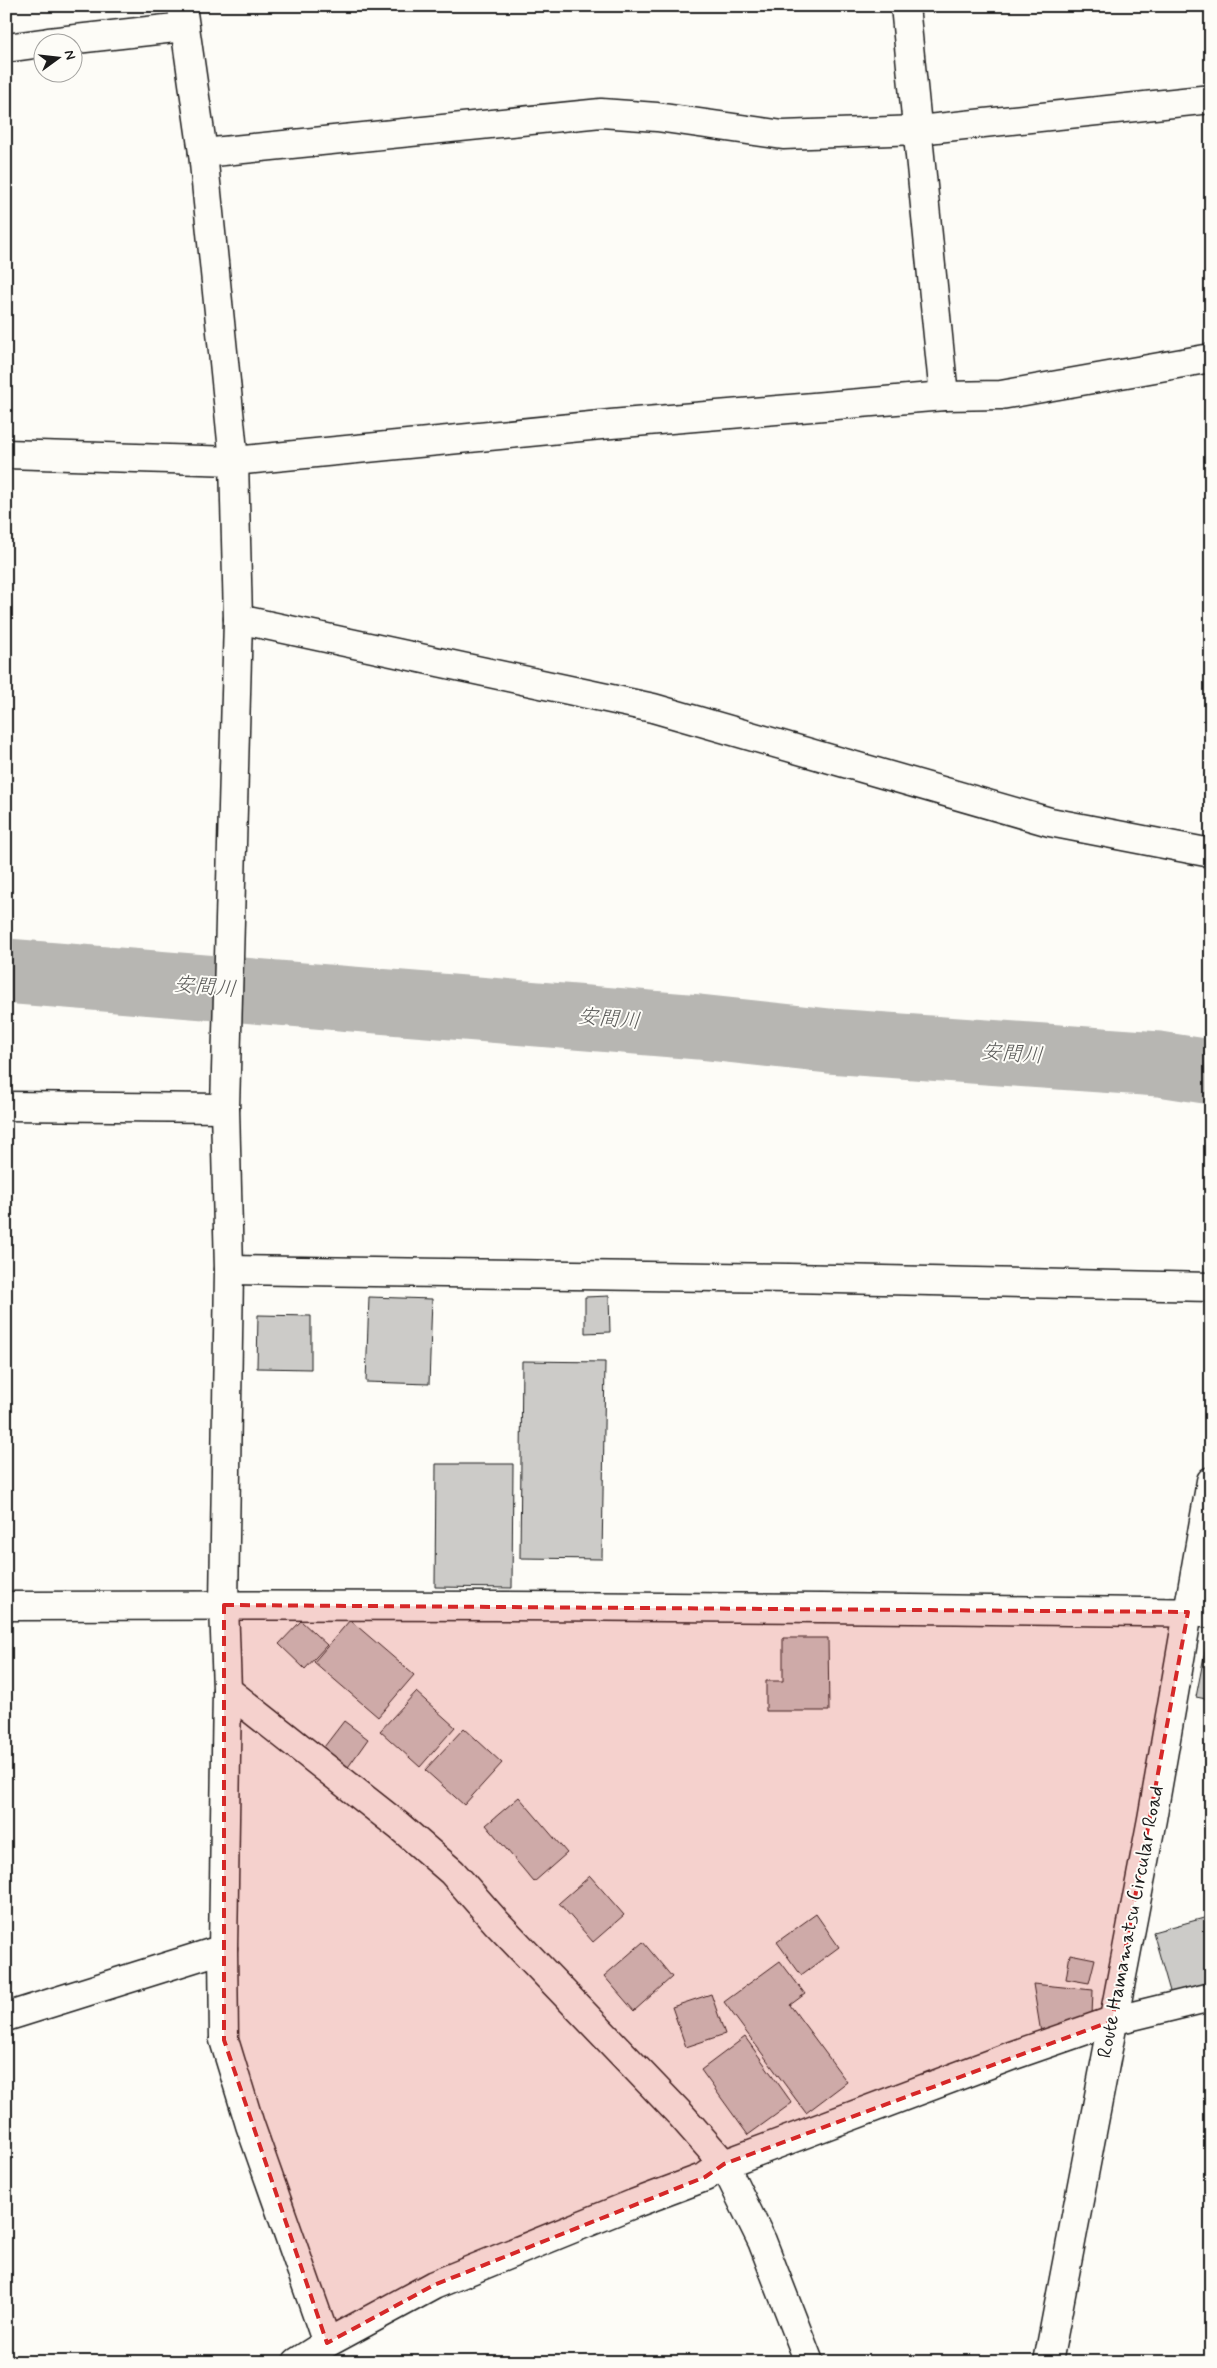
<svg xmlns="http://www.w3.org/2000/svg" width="1217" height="2368" viewBox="0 0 1217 2368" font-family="Mynerve,'Klee One',sans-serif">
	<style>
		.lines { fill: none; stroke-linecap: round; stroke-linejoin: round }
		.river { stroke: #b7b6b2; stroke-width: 65 }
		.building { fill: #cccbc8; stroke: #1c1c1c }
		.minor-casing { stroke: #1c1c1c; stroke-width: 31 }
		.primary-casing { stroke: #1c1c1c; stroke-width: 31 }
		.minor { stroke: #fdfcf7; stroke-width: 28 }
		.primary { stroke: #fdfcf7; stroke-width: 28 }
		.marked { fill: #d62828; fill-opacity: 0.2; stroke: #d62828; stroke-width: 4; stroke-dasharray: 10 6; stroke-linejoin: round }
		.labels { text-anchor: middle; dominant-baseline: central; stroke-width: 4; stroke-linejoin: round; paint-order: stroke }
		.street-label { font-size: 20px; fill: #1c1c1c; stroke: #fdfcf7 }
		.water-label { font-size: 21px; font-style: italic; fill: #5a5a58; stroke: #fdfcf7 }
	</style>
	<rect width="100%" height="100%" fill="#fdfcf7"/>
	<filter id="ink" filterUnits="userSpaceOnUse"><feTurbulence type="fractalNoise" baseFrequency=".02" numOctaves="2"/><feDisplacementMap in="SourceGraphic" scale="10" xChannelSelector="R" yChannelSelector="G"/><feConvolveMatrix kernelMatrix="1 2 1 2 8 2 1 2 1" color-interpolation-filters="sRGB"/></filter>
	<g filter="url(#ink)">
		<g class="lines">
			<polyline class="river" points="6,971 699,1027 829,1041 1159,1064 1211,1072"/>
		</g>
		<g class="building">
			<polygon points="609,1296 610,1332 585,1333 585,1297"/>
			<polygon points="369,1297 432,1299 429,1384 366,1382"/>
			<polygon points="258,1315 311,1316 311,1369 257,1368"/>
			<polygon points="522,1361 605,1362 602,1559 520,1558"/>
			<polygon points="436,1464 513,1464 512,1588 435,1587"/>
			<polygon points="350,1620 414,1675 378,1717 314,1662"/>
			<polygon points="301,1621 327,1645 305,1669 279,1644"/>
			<polygon points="783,1638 828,1638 829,1711 766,1711 766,1681 783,1681"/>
			<polygon points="1207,1641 1211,1641 1211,1700 1196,1697"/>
			<polygon points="416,1692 455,1727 420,1767 380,1731"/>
			<polygon points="344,1721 368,1739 346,1770 321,1751"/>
			<polygon points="464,1728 502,1763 464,1805 425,1770"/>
			<polygon points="519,1797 567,1853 534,1882 486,1825"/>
			<polygon points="590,1876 624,1915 593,1942 559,1903"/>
			<polygon points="816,1914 839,1947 801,1975 777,1942"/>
			<polygon points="1211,1916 1211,1985 1171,1995 1153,1932"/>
			<polygon points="643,1942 672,1977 634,2011 604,1976"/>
			<polygon points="1070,1954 1095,1959 1089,1983 1066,1979"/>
			<polygon points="780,1961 805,1994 790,2005 847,2082 806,2113 724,2002"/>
			<polygon points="1033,1984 1093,1990 1092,2016 1041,2033"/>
			<polygon points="711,1994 725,2034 686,2047 672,2007"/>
			<polygon points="745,2037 792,2103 748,2135 701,2070"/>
		</g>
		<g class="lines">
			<defs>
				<g id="minor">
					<polyline points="182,6 203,153 601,113 657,117 783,135 918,130 1211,99"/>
					<polyline points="905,6 944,396"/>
					<polyline points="49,42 184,27"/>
					<polyline points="6,48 42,43"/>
					<polyline points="203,153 234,461 238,619 225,1108 229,1270 224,1605 227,1690 223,1949 224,2040 250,2125 327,2343 434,2285 633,2204 705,2177 724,2164 1011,2056 1112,2021 1211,1997"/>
					<polyline points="6,454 234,461 611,424 944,396 1001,395 1211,358"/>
					<polyline points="238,619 653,708 1050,822 1211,853"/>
					<polyline points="6,1106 225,1108"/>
					<polyline points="229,1270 789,1278 1211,1287"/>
					<path d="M6,1606C408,1604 809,1607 1211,1613"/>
					<polyline points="227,1690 399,1826 452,1872 496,1922 681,2115 724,2164 762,2241 809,2362"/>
					<polyline points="6,2017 223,1949"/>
					<polyline points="297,2362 327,2343"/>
				</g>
				<polyline id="primary" points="1048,2362 1152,1819 1211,1481"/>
			</defs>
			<use href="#minor" class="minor-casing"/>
			<use href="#primary" class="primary-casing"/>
			<use href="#minor" class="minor"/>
			<use href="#primary" class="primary"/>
		</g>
	</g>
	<path class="marked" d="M224,1605L1188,1612L1112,2021L724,2164L705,2177L434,2285L327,2343L224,2040Z"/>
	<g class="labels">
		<g class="street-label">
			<text transform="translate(1131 1922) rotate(-79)">Route Hamamatsu Circular Road</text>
		</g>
		<g class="water-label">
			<text transform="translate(205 987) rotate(5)">安間川</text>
			<text transform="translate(609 1019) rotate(5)">安間川</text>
			<text transform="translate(1012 1054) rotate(4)">安間川</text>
		</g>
	</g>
	<rect width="1217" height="2368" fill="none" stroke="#fdfcf7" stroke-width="25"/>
	<rect x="12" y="12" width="1192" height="2343" fill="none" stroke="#1c1c1c" stroke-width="2" filter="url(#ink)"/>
	<g transform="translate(58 58) rotate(75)"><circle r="24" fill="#fdfcf7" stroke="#a3a29f"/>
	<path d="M0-4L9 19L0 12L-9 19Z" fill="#1c1c1c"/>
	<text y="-8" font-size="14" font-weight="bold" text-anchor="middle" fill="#1c1c1c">N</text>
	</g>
</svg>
